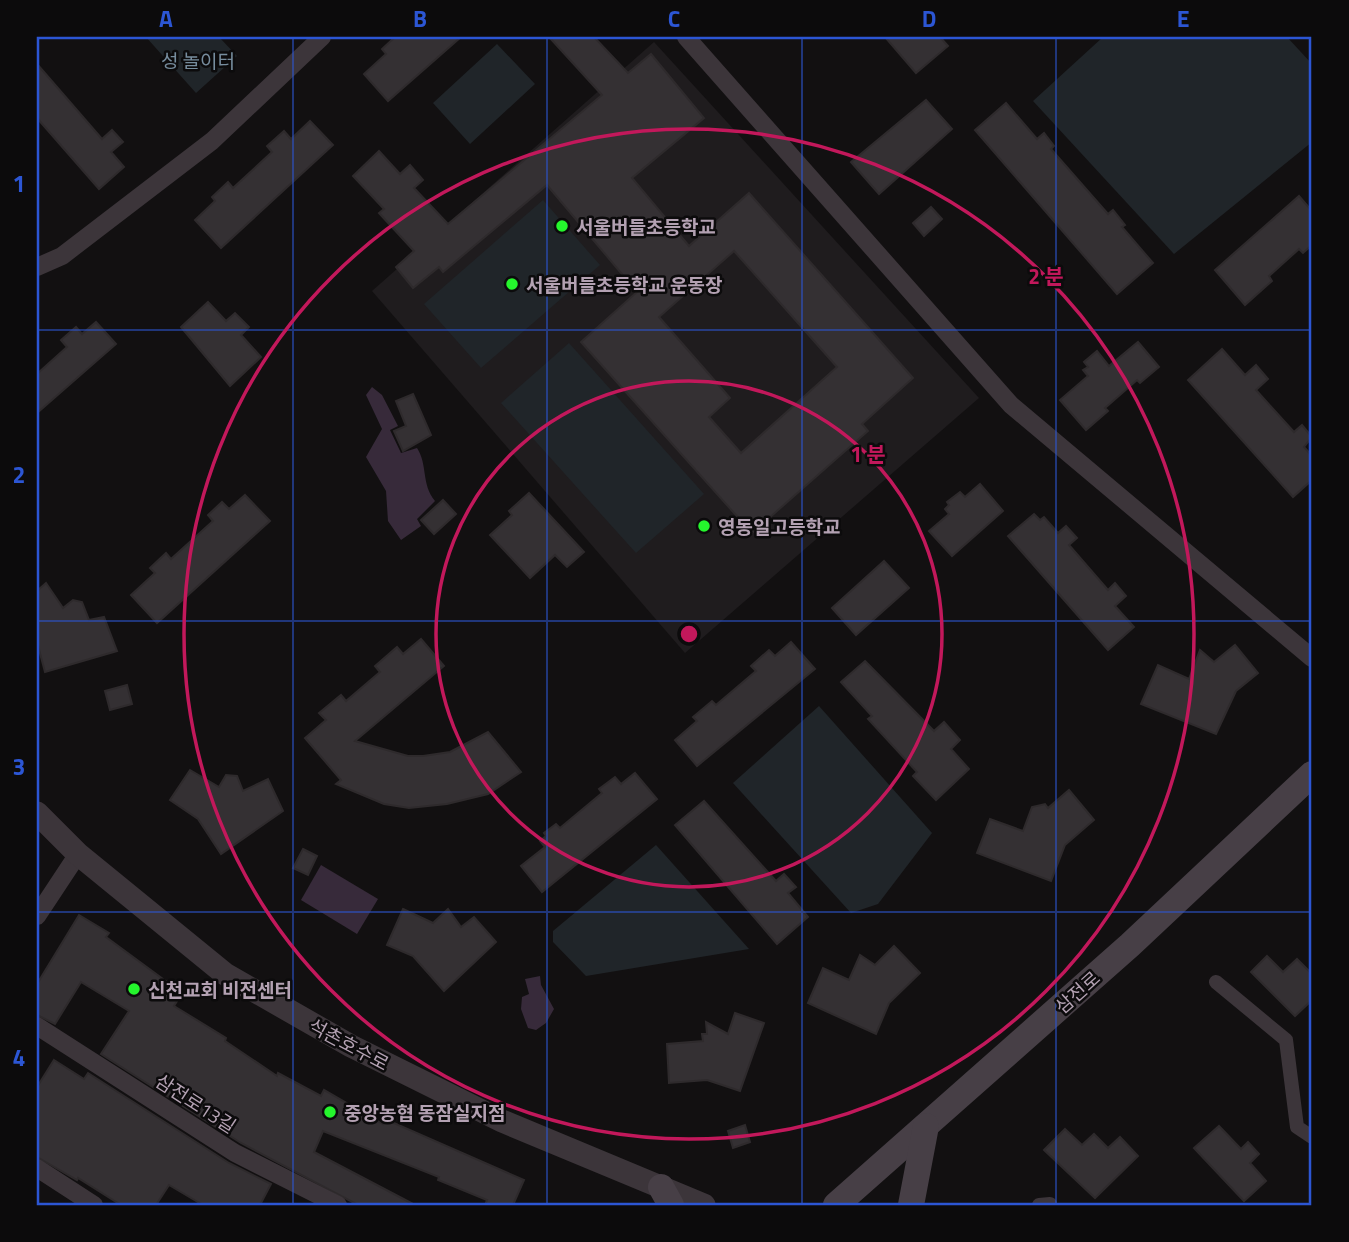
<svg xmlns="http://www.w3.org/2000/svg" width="1349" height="1242" viewBox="0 0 1349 1242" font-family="'Titillium Web','Noto Sans KR',sans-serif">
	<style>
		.built { fill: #1f1c1e }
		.green { fill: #202529 }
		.water { fill: #372a3a }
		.building { fill: #343033; stroke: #2e2a2c; stroke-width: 2; fill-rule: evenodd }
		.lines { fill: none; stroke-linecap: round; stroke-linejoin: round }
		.pedestrian { stroke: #3c353a; stroke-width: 14 }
		.minor { stroke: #3c353a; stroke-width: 18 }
		.tertiary { stroke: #3c353a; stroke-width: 23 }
		.secondary { stroke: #473f46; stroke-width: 26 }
		.grid { fill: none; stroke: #2c56d4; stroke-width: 2; stroke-opacity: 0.55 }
		.ring { fill: none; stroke: #c2185b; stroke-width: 3.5 }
		.poi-dot { fill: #25f52d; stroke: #0c0b0c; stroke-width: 2.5 }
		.labels { text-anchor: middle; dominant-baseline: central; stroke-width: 5; stroke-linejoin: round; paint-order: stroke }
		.park-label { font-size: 19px; fill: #778d9e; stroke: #0c0b0c }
		.poi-label { font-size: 19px; font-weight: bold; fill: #b3a1b2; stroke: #0c0b0c; text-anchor: start }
		.street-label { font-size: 19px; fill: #b3a1b2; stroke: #0c0b0c }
		.centre { fill: #c2185b; stroke: #0c0b0c; stroke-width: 3.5 }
		.ring-label { font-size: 21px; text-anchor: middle; font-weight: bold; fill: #c2185b; stroke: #0c0b0c; stroke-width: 5; stroke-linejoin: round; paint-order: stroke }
		.neatline { fill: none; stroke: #2c56d4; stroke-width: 2.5 }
		.grid-label { font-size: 23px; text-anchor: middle; font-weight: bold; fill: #2c56d4 }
	</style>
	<rect width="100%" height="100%" fill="#121011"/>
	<polygon class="built" points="654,42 979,398 685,653 372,291"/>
	<g class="green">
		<polygon points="146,37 219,37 237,56 196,93"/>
		<polygon points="1103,37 1287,37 1312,64 1312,142 1174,254 1033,101"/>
		<polygon points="497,44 535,84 470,144 433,103"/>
		<polygon points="543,200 600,265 481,368 424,304"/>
		<polygon points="569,343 704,494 636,553 501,403"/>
		<polygon points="819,706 932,833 878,904 851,913 733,783"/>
		<polygon points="656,845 749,949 586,976 553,942 553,931"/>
	</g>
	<g class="water">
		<path d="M372,387L382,395L398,426L390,430L401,453L417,448C428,465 421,484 435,501L417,519L421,526L401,540L388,521L386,491L366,457L382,429L366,395Z"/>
		<polygon points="321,865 378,899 357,934 301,900"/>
		<polygon points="540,976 541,985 554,1009 546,1023 536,1030 528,1028 521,1009 522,997 529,994 525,979"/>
	</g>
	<g class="building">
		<polygon points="395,37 461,37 388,101 364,74 386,54 382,49"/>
		<path d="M549,37H594L628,73L651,54L704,118L632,178L689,246L749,193L913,378L862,424L868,431L752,533L581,342L637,292L547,185L443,272L439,267L413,288L396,267L414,251L379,213L384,209L353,176L379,151L400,174L410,165L423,180L414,188L448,224L602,95ZM734,251L837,367L741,453L709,417L730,398L659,317Z"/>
		<polygon points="885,37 940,37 948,46 916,73"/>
		<polygon points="37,64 102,139 112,130 123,142 111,152 124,167 99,189 37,118"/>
		<polygon points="926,100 952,129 879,194 851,162"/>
		<polygon points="1006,103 1037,139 1044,133 1054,146 1051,149 1108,214 1113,210 1125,225 1122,227 1153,263 1117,294 975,130"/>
		<polygon points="310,121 333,145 221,248 195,220 215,201 212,197 228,182 233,188 272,152 267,146 284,131 291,139"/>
		<polygon points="1299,196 1312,211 1312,245 1303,253 1299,249 1269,276 1272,281 1245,305 1215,270"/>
		<polygon points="931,207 942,219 924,236 913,223"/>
		<polygon points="208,302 226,321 235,313 249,327 241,335 261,357 230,386 181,327"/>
		<polygon points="96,322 116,344 37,413 37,374 67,347 61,340 76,327 82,334"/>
		<polygon points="1138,342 1159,367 1140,383 1137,380 1105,408 1108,411 1086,430 1060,400 1088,376 1083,370 1088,367 1084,362 1097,351 1109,366"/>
		<polygon points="1222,349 1245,375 1256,365 1268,379 1256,390 1294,432 1302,425 1312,437 1304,447 1312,456 1312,480 1293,497 1188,380"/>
		<polygon points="413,394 431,435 403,451 394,431 406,426 396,401"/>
		<polygon points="980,484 1003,511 952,556 929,531 949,514 945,509 949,505 947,502 960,492 965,497"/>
		<polygon points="529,493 584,552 567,567 555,555 530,578 490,535 512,515 509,511"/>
		<polygon points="245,495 270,521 157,623 131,595 155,573 150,568 166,553 171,559 213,521 208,515 222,502 229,509"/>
		<polygon points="443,500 456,514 434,534 421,520"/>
		<polygon points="1034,514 1040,520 1044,517 1058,533 1066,526 1077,538 1069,545 1108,590 1115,583 1126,596 1115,606 1134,627 1108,650 1008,536"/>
		<polygon points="884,561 909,588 856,635 832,608"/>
		<polygon points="46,583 63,608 73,600 82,602 89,620 104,617 117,651 45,672 37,642 37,591"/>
		<polygon points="421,639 444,666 355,741 408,756 423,756 450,752 488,732 521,772 488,794 447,804 409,808 384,804 336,784 341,780 305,738 326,720 319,713 341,695 346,701 380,672 375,666 397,647 403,654"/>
		<polygon points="791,642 815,669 697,766 675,740 697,721 693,717 712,701 716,705 756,671 751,666 769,650 775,656"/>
		<polygon points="1235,645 1258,673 1236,691 1216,734 1141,704 1158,665 1189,679 1200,650 1214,662"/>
		<polygon points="865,661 934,731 944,722 960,740 951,749 969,769 936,800 913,776 917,772 868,719 872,716 841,682"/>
		<polygon points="127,685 132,704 110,710 105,691"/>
		<polygon points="190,770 219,787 226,775 237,776 243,791 268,779 283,811 221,854 198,819 170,800"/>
		<polygon points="635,773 657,799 542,892 521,866 545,847 540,841 546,836 544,833 556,824 560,828 602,793 599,789 615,777 621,784"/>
		<polygon points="1069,790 1094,820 1065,845 1051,881 977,853 990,819 1023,831 1032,807 1045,804 1048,808"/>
		<polygon points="704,801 776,881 784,874 796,887 788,893 808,917 777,944 675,825"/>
		<polygon points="303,849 317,856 308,875 293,868"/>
		<polygon points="403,909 433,923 448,909 461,927 474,917 496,942 444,991 413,956 387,945"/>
		<polygon points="79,915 109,933 106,937 182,993 174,1006 226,1038 225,1041 277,1076 278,1073 321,1096 324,1090 383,1124 385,1119 524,1180 513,1205 485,1205 487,1200 438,1180 439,1177 323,1131 314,1152 415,1205 358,1205 241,1143 101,1054 129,1011 81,982 55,1024 37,1015 37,984"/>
		<polygon points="894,946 920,973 889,1003 876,1034 808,1003 823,968 849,980 860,955 875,965"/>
		<polygon points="1267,956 1283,972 1297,959 1312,974 1312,1000 1295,1016 1251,972"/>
		<polygon points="735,1013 764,1023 740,1091 707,1080 669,1083 667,1044 703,1041 702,1034 707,1034 706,1022 728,1034"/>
		<polygon points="54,1060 84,1079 88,1073 229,1163 271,1184 260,1205 203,1205 169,1185 156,1205 121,1205 78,1178 77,1180 37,1157 37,1087"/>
		<polygon points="745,1125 750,1142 733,1148 728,1131"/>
		<polygon points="1219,1126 1241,1149 1248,1142 1259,1154 1250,1163 1266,1181 1244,1201 1194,1148"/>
		<polygon points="1065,1129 1082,1145 1094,1134 1108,1148 1120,1137 1138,1156 1095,1198 1044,1150"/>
	</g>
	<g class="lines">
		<g class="pedestrian">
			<polyline points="1216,982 1286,1040 1297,1127 1312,1137"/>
			<polyline points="1039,1205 1050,1204"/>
		</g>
		<g class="minor">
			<polyline points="686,37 1011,405 1312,658"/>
			<polyline points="37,267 62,256 212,141 322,37"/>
			<polyline points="37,916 78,854"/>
			<polyline points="37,1026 235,1153 338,1205"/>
			<polyline points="37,1168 94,1205"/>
		</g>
		<polyline class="tertiary" points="37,813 78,854 225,974 351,1046 502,1121 704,1205"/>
		<g class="secondary">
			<polyline points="661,1187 671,1205"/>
			<polyline points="836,1205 1130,945 1312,774"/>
			<polyline points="911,1205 926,1126"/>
		</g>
	</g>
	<path class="grid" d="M293,37V1205M547,37V1205M802,37V1205M1056,37V1205M37,330H1312M37,621H1312M37,912H1312"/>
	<g class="ring">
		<circle cx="689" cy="634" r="253"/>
		<circle cx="689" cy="634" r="505"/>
	</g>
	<g class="poi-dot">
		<circle cx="562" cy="226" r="7"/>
		<circle cx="512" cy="284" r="7"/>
		<circle cx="704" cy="526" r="7"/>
		<circle cx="134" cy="989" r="7"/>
		<circle cx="330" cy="1112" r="7"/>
	</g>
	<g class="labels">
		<g class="park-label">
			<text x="198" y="60">성 놀이터</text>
		</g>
		<g class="poi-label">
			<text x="576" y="226">서울버들초등학교</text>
			<text x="526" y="284">서울버들초등학교 운동장</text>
			<text x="718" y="526">영동일고등학교</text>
			<text x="148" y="989">신천교회 비전센터</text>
			<text x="344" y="1112">중앙농협 동잠실지점</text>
		</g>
		<g class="street-label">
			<text transform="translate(1077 992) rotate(-42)">삼전로</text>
			<text transform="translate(349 1044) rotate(28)">석촌호수로</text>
			<text transform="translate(196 1103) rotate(33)">삼전로13길</text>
		</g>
	</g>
	<circle cx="689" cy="634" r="10" class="centre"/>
	<g class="ring-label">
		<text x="1046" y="284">2 분</text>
		<text x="868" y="462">1 분</text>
	</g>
	<rect width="1349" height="1242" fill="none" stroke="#0c0b0c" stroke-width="77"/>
	<rect x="38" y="38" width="1272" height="1166" class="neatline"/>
	<g class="grid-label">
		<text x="166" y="27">A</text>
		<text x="420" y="27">B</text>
		<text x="674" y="27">C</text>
		<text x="929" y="27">D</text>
		<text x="1183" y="27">E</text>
		<text x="19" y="192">1</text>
		<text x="19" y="483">2</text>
		<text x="19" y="775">3</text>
		<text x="19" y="1066">4</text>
	</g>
</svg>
